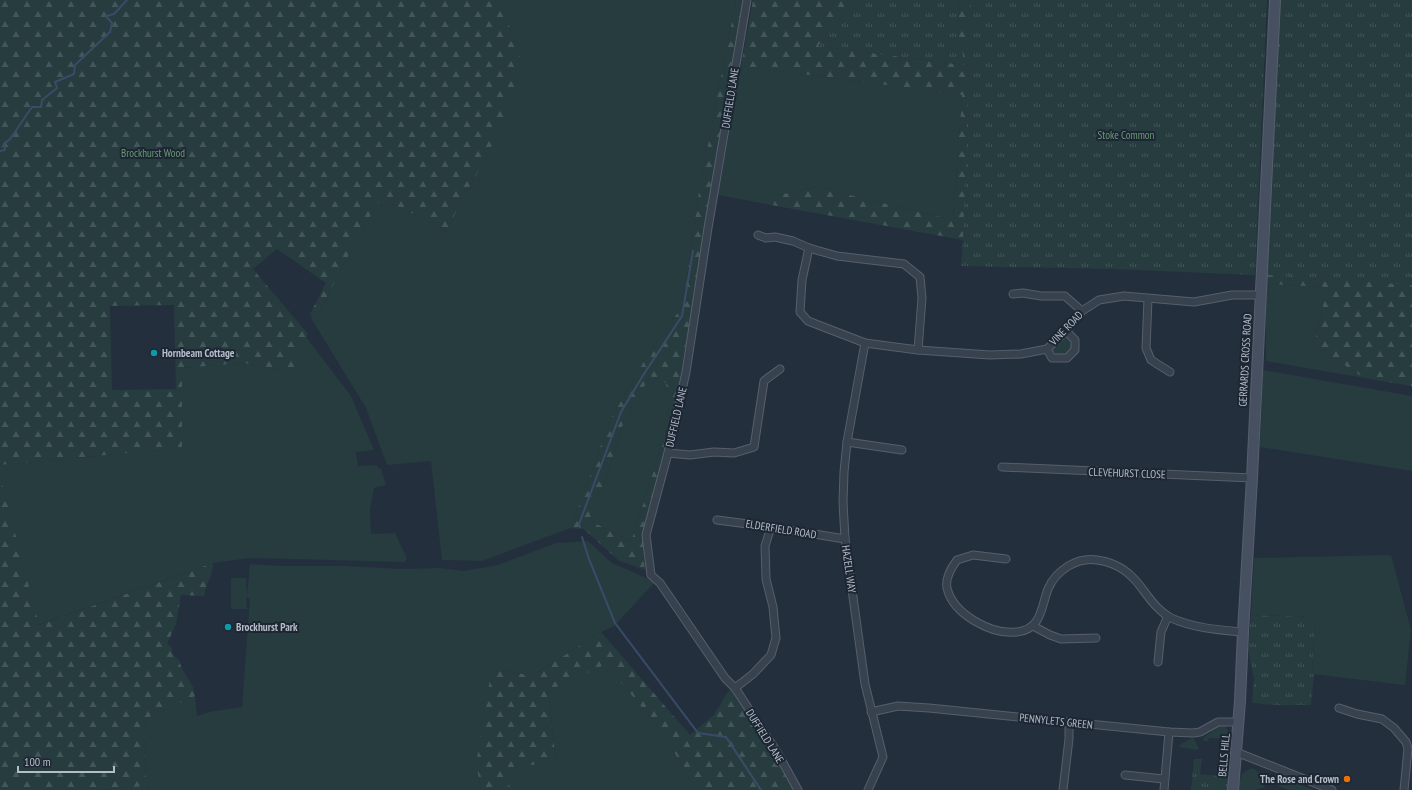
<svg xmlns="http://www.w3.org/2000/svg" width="1412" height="790" viewBox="0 0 1412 790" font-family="'PT Sans Narrow',sans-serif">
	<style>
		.green { fill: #263c3f }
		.forest { fill: url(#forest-firs); fill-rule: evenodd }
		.park { fill: url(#park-tufts) }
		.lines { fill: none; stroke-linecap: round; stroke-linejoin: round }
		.stream { stroke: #394c67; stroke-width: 2 }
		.street-casing { stroke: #565f6c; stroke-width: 9 }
		.secondary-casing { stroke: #565f6c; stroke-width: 12 }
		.street { stroke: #38414e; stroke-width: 7 }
		.secondary { stroke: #465061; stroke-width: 10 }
		.culture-dot { fill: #0f9aa8; stroke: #1d2633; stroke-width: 1.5 }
		.food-dot { fill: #e8710a; stroke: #1d2633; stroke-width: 1.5 }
		.labels { text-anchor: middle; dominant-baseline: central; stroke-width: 4; stroke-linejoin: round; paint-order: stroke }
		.street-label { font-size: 11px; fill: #b4bcc9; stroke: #1d2633 }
		.park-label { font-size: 11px; fill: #6b9a76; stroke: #1d2633 }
		.poi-label { font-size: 11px; font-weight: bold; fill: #b4bcc9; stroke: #1d2633; text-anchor: start }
	</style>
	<defs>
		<pattern id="forest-firs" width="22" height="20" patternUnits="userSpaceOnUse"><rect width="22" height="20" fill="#263c3f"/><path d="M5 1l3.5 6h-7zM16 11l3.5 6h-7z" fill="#435659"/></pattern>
		<pattern id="park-tufts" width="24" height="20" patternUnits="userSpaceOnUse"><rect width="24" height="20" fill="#263c3f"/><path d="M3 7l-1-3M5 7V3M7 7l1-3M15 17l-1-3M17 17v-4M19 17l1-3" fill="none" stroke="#435659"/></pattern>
	</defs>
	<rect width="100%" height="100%" fill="#242f3e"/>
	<g class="green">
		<polygon points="504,0 736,0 699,191 683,305 647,356 610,420 571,528 482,561 442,560 431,461 387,465 366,408 314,323 345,262 377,204 380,201 385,201 439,225 446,232 464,196 488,155 499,125 520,57 504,11"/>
		<polygon points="741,66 962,95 953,220 817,187 750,201 718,195"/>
		<polygon points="1266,284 1327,287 1314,345 1364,378 1266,361"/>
		<polygon points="306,337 351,396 374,450 356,452 358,466 377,465 378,468 381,469 386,485 374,488 370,510 371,534 395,533 407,558 405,562 250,558 213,563 38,625 0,475 0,465 182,448 182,368 244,363 292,372"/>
		<path d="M1064,337L1071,338L1073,349C1068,354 1065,356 1058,356L1053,352V347Z"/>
		<polygon points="1263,370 1412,396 1412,471 1260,447"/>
		<polygon points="650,376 666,383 669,418 673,419 670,433 666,432 631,542 589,520 602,490 624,421"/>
		<polygon points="588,541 612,563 655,582 614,626 599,633 532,676 501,670 476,764 481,790 150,790 147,786 147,790 99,790 146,786 145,719 195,696 197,716 209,712 242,707 250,598 246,598 247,609 231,609 231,578 246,578 247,596 250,564 280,566 346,566 402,569 440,568 464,571 498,565 556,543"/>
		<polygon points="1391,555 1411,630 1405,685 1312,674 1315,617 1251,615 1254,558"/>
		<polygon points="606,663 663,733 696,790 510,790 506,769 556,760 548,691"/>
		<polygon points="1221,725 1225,725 1232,738 1231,739 1209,738 1208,741 1204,741 1203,738"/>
		<polygon points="1192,738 1194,739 1198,747 1198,750 1178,747 1181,744"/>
		<path d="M1252,768L1259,772L1265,787L1255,790H1238C1240,777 1240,773 1252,768Z"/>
		<polygon points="1275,775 1314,790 1289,790 1276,785"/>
	</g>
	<g class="forest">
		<path d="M0,0H504V11L520,57L514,90L488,155L464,196L446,232L439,225L385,201H380L377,204L345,262L314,323L310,314L326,283L277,249L253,269L308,334L292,372L244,363L182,368V448L0,465ZM174,305L176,389L112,390L110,306Z"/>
		<polygon points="736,0 744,0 712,203 692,307 673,419 669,418 666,383 650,376 624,421 602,490 589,520 631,542 666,432 670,433 645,523 643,549 645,570 618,560 584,529 571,528 610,420 647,356 683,305 699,191"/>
		<polygon points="753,0 855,0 854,4 818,46 964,65 958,32 960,0 1267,0 1015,251 963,240 750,201 817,187 953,220 962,95 741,66"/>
		<polygon points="1280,0 1412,234 1412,386 1364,378 1314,345 1327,287 1266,284"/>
		<path d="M0,475L39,625L213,563C213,576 206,583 204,596L181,595L176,624L167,644L171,646L173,655L179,660L182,669L193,687L195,696L145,719L146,786L150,790H146V786L99,790H0Z"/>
		<polygon points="601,632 690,735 714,715 727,693 732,689 775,753 795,790 696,790 663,733 606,664 548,691 556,761 507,769 510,790 481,790 476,764 490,679 501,670 532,676"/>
	</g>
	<g class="park">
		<polygon points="855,0 960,0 958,32 965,65 818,46 854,4"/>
		<polygon points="971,0 1267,0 1255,275 1113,269 961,266 963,240"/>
		<polygon points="1280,0 1412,0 1412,285 1267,275"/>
		<polygon points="1251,615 1315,617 1312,674 1314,674 1311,705 1275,705 1252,703 1254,678 1248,651"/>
		<polygon points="1194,759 1202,759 1200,774 1228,777 1227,790 1191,790"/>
	</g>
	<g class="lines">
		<g class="stream">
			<polyline points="0,151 5,150 4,144 10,139 32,107 41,107 42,100 57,88 55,82 74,74 75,65 110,32 112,23 106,16 114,14 127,0"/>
			<polyline points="580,527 579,524 621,412 642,377 682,316 693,251"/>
			<polyline points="582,537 589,559 615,623 698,733 726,737 761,790"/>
		</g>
		<defs>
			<g id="street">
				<polyline points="747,0 708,228 686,372 668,453 646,535 651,575 660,583 725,678 735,688 777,752 798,790"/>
				<polyline points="758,235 766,238 775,237 793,241 809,248 837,256 904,264 920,277 922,298 918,350"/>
				<polyline points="809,248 802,280 800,312 808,321 865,343 918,350 990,355 1021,354 1047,349 1066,331 1082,311 1099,300 1124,296 1194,302 1232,295 1260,295"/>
				<polyline points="1013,294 1023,293 1041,296 1065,296 1082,311"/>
				<polyline points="1148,299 1146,348 1151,360 1170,372"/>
				<polyline points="865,343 847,442 844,472 843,502 845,539 865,684 883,757 868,790"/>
				<polyline points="1047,349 1052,358 1067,358 1075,350 1075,340 1066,331"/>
				<polyline points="847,442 902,450"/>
				<polyline points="668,453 690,455 714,452 734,453 754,447 764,381 780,369"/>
				<polyline points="1002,467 1252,478"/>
				<polyline points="717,520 771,527 845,539"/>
				<path d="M1006,559L973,555L957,560C951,568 945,578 947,588C953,614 991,635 1017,632C1042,629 1041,607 1048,589C1056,570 1077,557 1097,560C1108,561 1122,567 1130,575C1141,584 1147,598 1159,609C1162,612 1166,615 1169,617C1192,628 1218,630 1243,632"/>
				<polyline points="1033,626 1050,635 1061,639 1096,638"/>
				<polyline points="1158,662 1161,632 1168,616"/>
				<polyline points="735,688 753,674 771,655 776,638 773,607 766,579 765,546 771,527"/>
				<polyline points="1339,708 1357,714 1382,719 1394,728 1406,742 1408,749 1404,790"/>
				<polyline points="871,712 898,706 929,708 1169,732 1193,733 1200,732 1218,722 1239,722"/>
				<polyline points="1236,752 1332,790"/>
				<polyline points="1125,775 1164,779"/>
				<polyline points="1063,790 1069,739 1069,722"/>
				<polyline points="1164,790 1169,732"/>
			</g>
			<polyline id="secondary" points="1233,790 1240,701 1243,632 1252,478 1275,0"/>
		</defs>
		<use href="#street" class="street-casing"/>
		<use href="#secondary" class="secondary-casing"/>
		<use href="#street" class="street"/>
		<use href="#secondary" class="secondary"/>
	</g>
	<g class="culture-dot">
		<circle cx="154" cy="353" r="4"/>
		<circle cx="228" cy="627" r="4"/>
	</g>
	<circle class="food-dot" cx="1347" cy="779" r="4"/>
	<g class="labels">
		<g class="street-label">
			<text transform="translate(730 98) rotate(-81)">DUFFIELD LANE</text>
			<text transform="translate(1066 328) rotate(-46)">VINE ROAD</text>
			<text transform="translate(1245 360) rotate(-87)">GERRARDS CROSS ROAD</text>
			<text transform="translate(676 417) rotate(-77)">DUFFIELD LANE</text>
			<text transform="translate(1127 473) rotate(2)">CLEVEHURST CLOSE</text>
			<text transform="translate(781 529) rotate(9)">ELDERFIELD ROAD</text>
			<text transform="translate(849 569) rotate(82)">HAZELL WAY</text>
			<text transform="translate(1056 721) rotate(6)">PENNYLETS GREEN</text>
			<text transform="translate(765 736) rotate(58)">DUFFIELD LANE</text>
			<text transform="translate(1224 755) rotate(-85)">BELLS HILL</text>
		</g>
		<g class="park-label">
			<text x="1126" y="135">Stoke Common</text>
			<text x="153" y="153">Brockhurst Wood</text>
		</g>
		<g class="poi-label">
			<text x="162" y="353">Hornbeam Cottage</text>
			<text x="236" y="627">Brockhurst Park</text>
			<text x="1339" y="779" text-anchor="end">The Rose and Crown</text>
		</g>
	</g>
	<path d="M18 766v6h96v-6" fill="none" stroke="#b4bcc9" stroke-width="2"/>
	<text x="24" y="766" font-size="12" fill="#b4bcc9" stroke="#1d2633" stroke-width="3" paint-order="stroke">100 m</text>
</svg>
